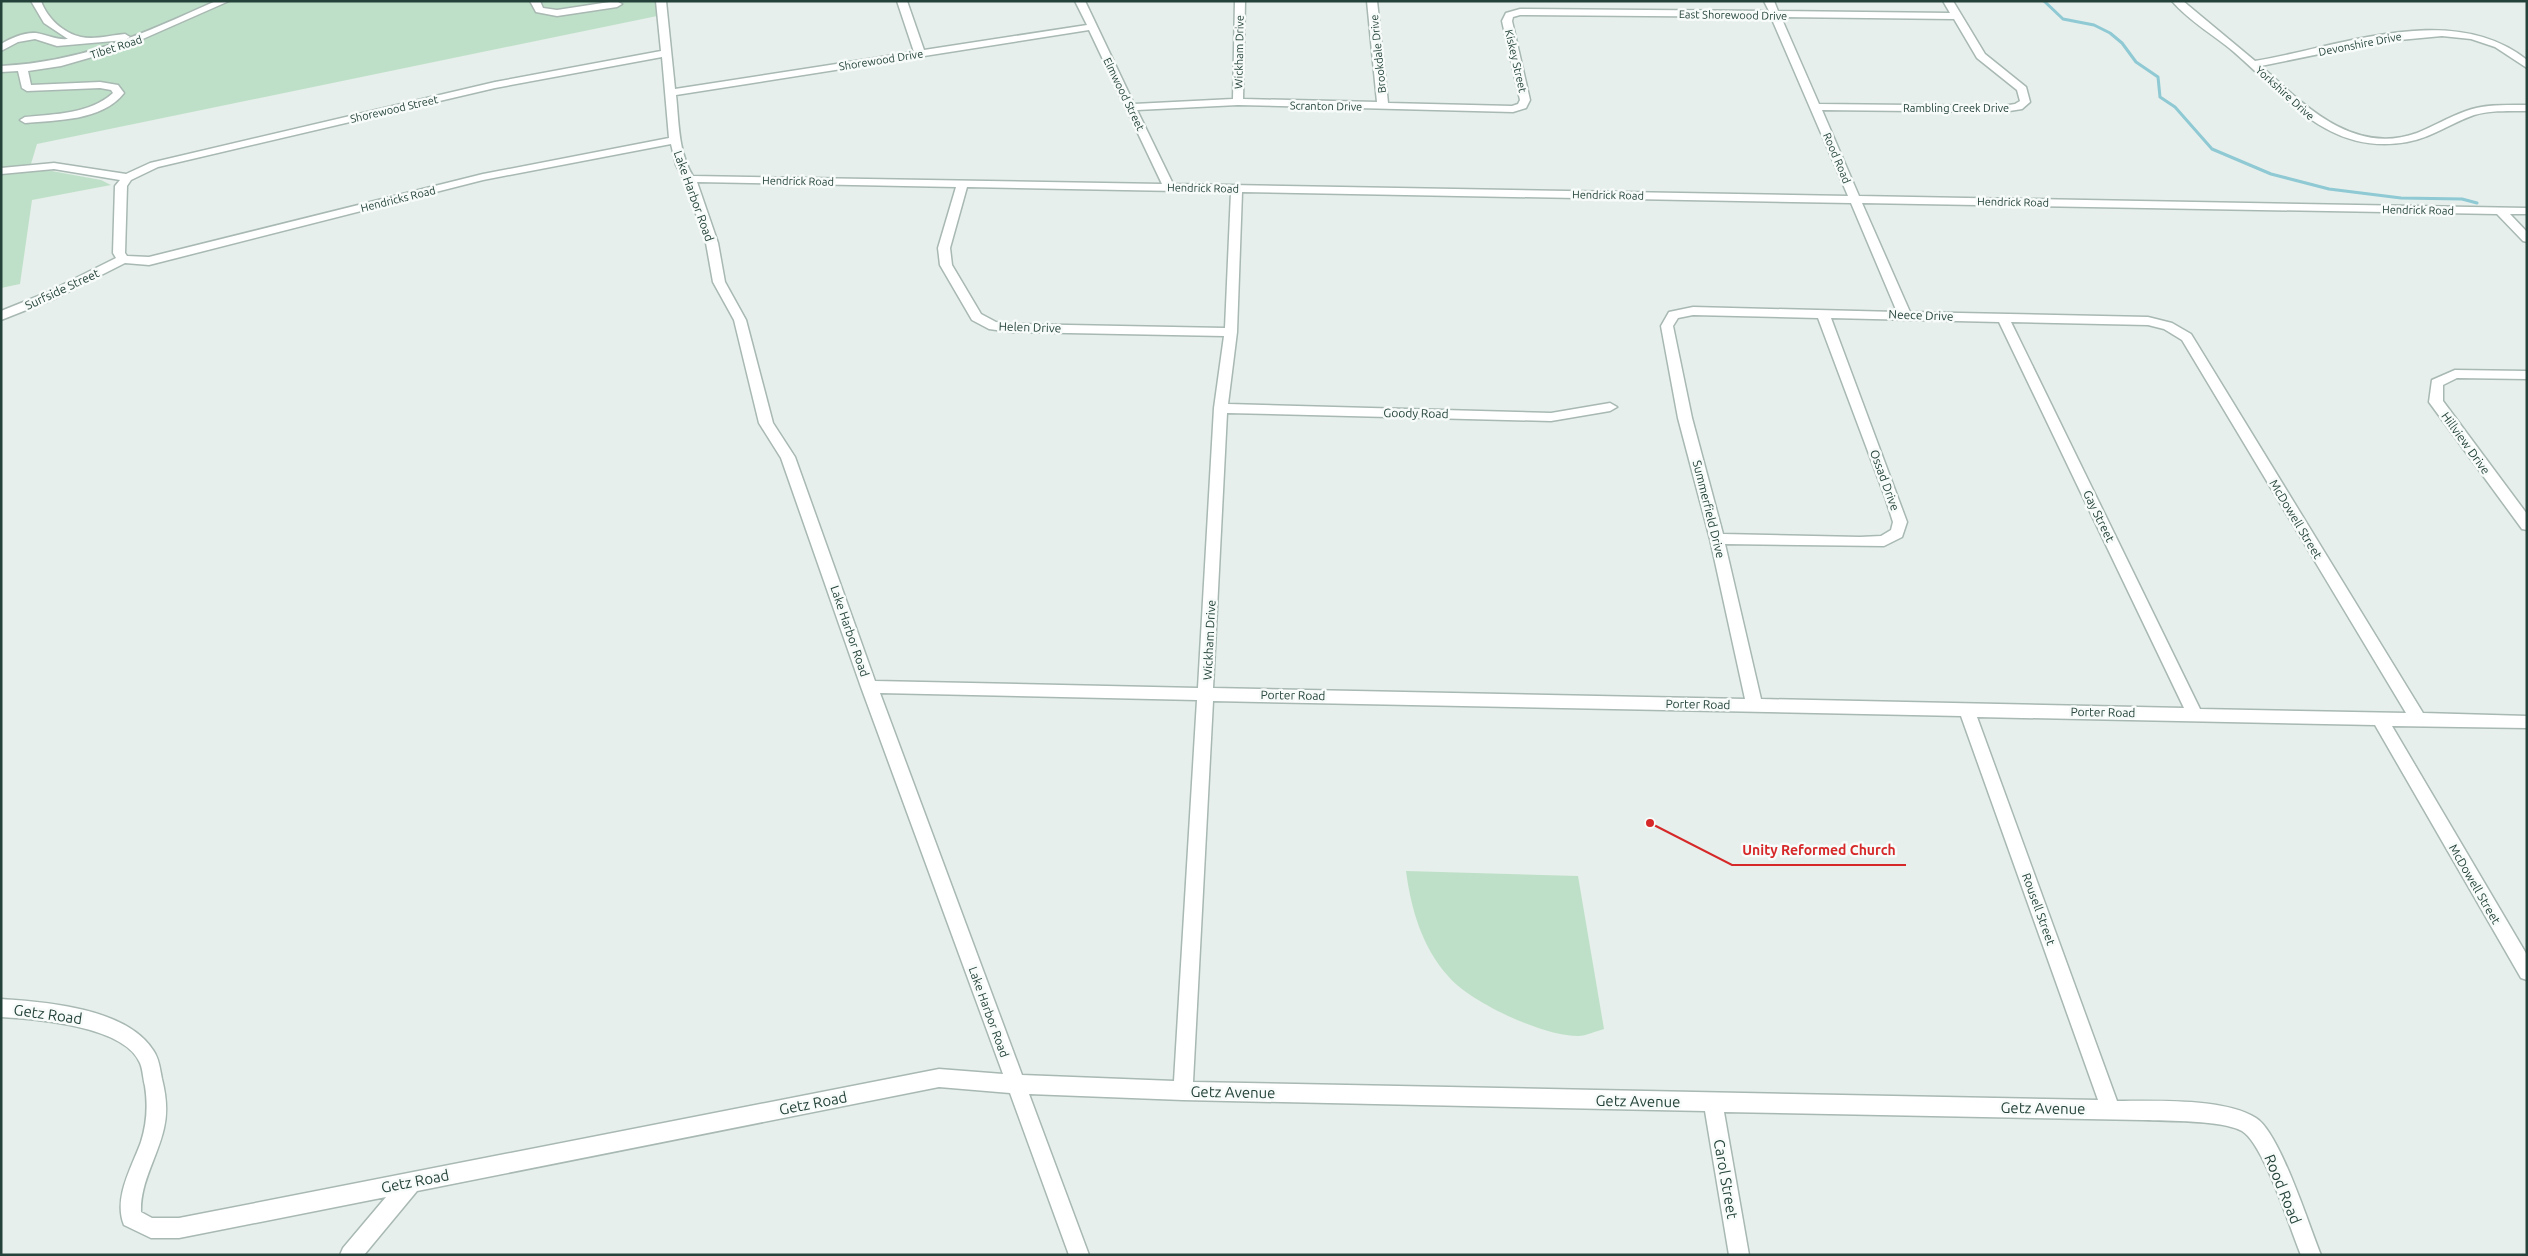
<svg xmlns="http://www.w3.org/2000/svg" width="2528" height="1256" viewBox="0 0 2528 1256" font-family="Ubuntu,sans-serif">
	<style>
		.green { fill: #bfe0c8 }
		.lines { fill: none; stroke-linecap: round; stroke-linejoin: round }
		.stream { stroke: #8ec9d4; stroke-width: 3 }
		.minor-casing { stroke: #a8b8b2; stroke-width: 3 }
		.minor { fill: #fff; fill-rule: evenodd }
		.labels { text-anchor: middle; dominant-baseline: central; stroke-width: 5; stroke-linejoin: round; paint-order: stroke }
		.far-street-label { font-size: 11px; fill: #24423a; stroke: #f7fbf9 }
		.street-label { font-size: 12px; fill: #24423a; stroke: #f7fbf9 }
		.near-street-label { font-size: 15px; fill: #24423a; stroke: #f7fbf9 }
		.leader { fill: none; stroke: #d62828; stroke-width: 2 }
		.callout-dot { fill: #d62828; stroke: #f7fbf9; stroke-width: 2 }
		.callout-label { font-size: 14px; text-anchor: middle; font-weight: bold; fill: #d62828; stroke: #f7fbf9; stroke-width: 5; stroke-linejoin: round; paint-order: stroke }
	</style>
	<rect width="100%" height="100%" fill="#e6efeb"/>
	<g class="green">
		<polygon points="1,1 661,1 662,15 37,144 30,167 101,180 111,185 32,200 20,284 1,288"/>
		<path d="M1406,871L1578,876L1604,1029C1596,1031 1586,1036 1578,1036C1543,1036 1471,1003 1448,976C1422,947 1411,909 1406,871Z"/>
	</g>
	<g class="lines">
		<polyline class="stream" points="2044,1 2063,19 2094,25 2110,33 2122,43 2136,62 2158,77 2160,97 2175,107 2212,149 2271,174 2329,189 2401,198 2462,199 2477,203"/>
		<defs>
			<g id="minor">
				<path d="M31,1H41C47,18 63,33 81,37C94,40 112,35 125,34L130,37L125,40L57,46L35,39L18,42L1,51V44C11,38 25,32 36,33C48,35 56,40 68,39L44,23Z"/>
				<path d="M216,1H229L120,49L61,66L28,71L31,85L100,82L118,85L124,93C102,121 57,120 25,123L20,120L25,117C55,114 90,114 113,93L111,90L100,88L27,91L22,88L18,71L1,72V66C83,62 142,34 216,1Z"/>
				<polygon points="530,1 540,1 543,8 557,10 616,1 622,4 617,7 557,16 536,12"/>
				<path d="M656,1H666L675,89L914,52L897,1H907L924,50L1087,25L1075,1H1085L1134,104L1233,99L1235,1H1245L1243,99L1377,102L1367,1H1377L1388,103L1512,106L1518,104L1520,100L1502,21L1506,13L1520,9L1769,11L1764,1H1774L1778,11L1950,13L1943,1H1953L1985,54L2026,87L2030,102L2022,109L2003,112L1822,110L1859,196L2527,208V214H2510L2527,232V242L2523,241L2497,214L1862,203L1910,312L2148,317L2172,323L2191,334L2423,713L2527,716V728L2392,726L2527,955V980L2521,978L2375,725L1977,717L2117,1101C2154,1101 2225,1098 2256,1118C2280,1133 2309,1226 2321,1255H2301C2290,1229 2264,1144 2242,1131C2222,1120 2167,1121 2143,1120L1724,1112L1749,1255H1729L1705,1111L1183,1100L1029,1094L1089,1255H1069L1010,1093L939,1087L417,1191L364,1255H340L343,1248L386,1197L179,1238H151L124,1225C113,1198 132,1167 141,1142C147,1123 148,1105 145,1086C143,1079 143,1070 140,1063C125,1026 36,1019 1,1017V999C46,1002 126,1008 153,1050C159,1058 160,1069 162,1079C166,1095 168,1111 164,1128C158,1156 140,1182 141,1212L152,1218H179L939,1069L1003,1074L861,687L781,458L759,423L734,320L713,282L706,243L684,179L676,165L671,144L483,180L149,265L125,263L54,299L1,320V311L46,293L116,258L113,253L115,186L120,180L54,169L1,174V168L54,163L126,174L150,163L495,82L661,51ZM1520,15L1771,17L1848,196L1173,184L1137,110L1238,105L1513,112L1526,108L1530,100L1512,21L1513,17ZM1781,17L1954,19L1977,58L2017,90L2020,101L2015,104L2003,106L1819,104ZM1089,30L1162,184L693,176C678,152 679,122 676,95ZM662,57L669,138L483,174L149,257L127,256L125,253L127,186L131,180L158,167L495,88ZM697,182L956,187L938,248L940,265L972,320L989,329L1011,332L1224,336L1214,408L1198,688L875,681L795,457L773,423L746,320L725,282L718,243ZM967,187L1231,192L1225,328L1011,324L996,322L981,314L952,265L950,248ZM1242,192L1851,203L1897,312L1693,307L1669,312L1661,326L1678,418L1710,539L1745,699L1213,688L1227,413L1551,421L1610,411L1617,407L1610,403L1551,413L1228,404L1237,332ZM1693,315L1818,318L1885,497L1893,522L1891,530L1881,536L1860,537L1723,534L1692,418L1673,326L1678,318ZM1831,318L1999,322L2184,708L1761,699L1725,544L1884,546L1902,537L1907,522ZM2011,322L2148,325L2164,329L2182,340L2406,713L2200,709ZM880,693L1197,700L1174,1081L1022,1075ZM1213,701L1961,716L2098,1100L1193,1082Z"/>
				<path d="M2172,1H2183L2255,61C2340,47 2452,0 2527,60V68L2495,47L2471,39L2442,36L2378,42L2261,66C2304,105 2353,156 2417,133C2434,126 2449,117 2466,111C2485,104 2506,105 2527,105V111C2510,111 2491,110 2474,115C2451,123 2431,138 2407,142C2329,156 2286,97 2234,52C2214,35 2189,21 2172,1Z"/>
				<polygon points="2455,370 2527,371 2527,379 2457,378 2443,385 2443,401 2527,514 2527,530 2522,529 2429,402 2432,380"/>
			</g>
		</defs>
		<use href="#minor" class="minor-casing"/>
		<use href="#minor" class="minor"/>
	</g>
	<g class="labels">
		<g class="far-street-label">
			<text transform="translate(1733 15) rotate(1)">East Shorewood Drive</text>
			<text transform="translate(2360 44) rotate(-11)">Devonshire Drive</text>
			<text transform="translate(116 47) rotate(-18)">Tibet Road</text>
			<text transform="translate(1239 52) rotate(-89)">Wickham Drive</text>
			<text transform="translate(1378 54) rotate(-96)">Brookdale Drive</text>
			<text transform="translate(881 60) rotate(-9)">Shorewood Drive</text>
			<text transform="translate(1516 61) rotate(77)">Kiskey Street</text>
			<text transform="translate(2285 93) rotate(42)">Yorkshire Drive</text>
			<text transform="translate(1124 94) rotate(64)">Elmwood Street</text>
			<text transform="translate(1326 106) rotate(1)">Scranton Drive</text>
			<text x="1956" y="108">Rambling Creek Drive</text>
			<text transform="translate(394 109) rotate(-13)">Shorewood Street</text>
			<text transform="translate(1837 158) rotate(67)">Rood Road</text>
			<text transform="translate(798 181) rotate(1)">Hendrick Road</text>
			<text transform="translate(1203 188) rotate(1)">Hendrick Road</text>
			<text transform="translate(1608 195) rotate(1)">Hendrick Road</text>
			<text transform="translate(398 199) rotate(-14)">Hendricks Road</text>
			<text transform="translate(2013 202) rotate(1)">Hendrick Road</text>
			<text transform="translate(2418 210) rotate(1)">Hendrick Road</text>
		</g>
		<g class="street-label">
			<text transform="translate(694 196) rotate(70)">Lake Harbor Road</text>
			<text transform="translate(62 289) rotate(-25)">Surfside Street</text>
			<text transform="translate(1921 315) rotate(2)">Neece Drive</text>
			<text transform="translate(1030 327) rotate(2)">Helen Drive</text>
			<text transform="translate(1416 413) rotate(1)">Goody Road</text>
			<text transform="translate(2466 443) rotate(54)">Hillview Drive</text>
			<text transform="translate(1885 480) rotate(70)">Ossad Drive</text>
			<text transform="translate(1709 509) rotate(76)">Summerfield Drive</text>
			<text transform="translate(2099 516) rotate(64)">Gay Street</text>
			<text transform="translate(2296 519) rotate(59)">McDowell Street</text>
			<text transform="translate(850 631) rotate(71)">Lake Harbor Road</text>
			<text transform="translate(1209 640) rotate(-87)">Wickham Drive</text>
			<text transform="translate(1293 695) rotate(1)">Porter Road</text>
			<text transform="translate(1698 704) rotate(1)">Porter Road</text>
			<text transform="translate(2103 712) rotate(1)">Porter Road</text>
			<text transform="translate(2475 884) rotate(60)">McDowell Street</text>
			<text transform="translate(2039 909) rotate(70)">Rousell Street</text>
			<text transform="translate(989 1012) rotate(70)">Lake Harbor Road</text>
		</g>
		<g class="near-street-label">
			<text transform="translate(48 1014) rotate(8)">Getz Road</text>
			<text transform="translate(1233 1092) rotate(1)">Getz Avenue</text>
			<text transform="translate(1638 1101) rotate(1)">Getz Avenue</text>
			<text transform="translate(813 1103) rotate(-11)">Getz Road</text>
			<text transform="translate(2043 1108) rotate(1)">Getz Avenue</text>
			<text transform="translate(1726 1179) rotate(80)">Carol Street</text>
			<text transform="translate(415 1181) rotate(-11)">Getz Road</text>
			<text transform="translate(2283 1189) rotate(68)">Rood Road</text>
		</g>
	</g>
	<path class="leader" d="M1650 823L1732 865H1906"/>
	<circle class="callout-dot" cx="1650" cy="823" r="5"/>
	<g class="callout-label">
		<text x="1819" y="855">Unity Reformed Church</text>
	</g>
	<rect width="2528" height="1256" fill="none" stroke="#24423a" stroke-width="5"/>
</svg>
